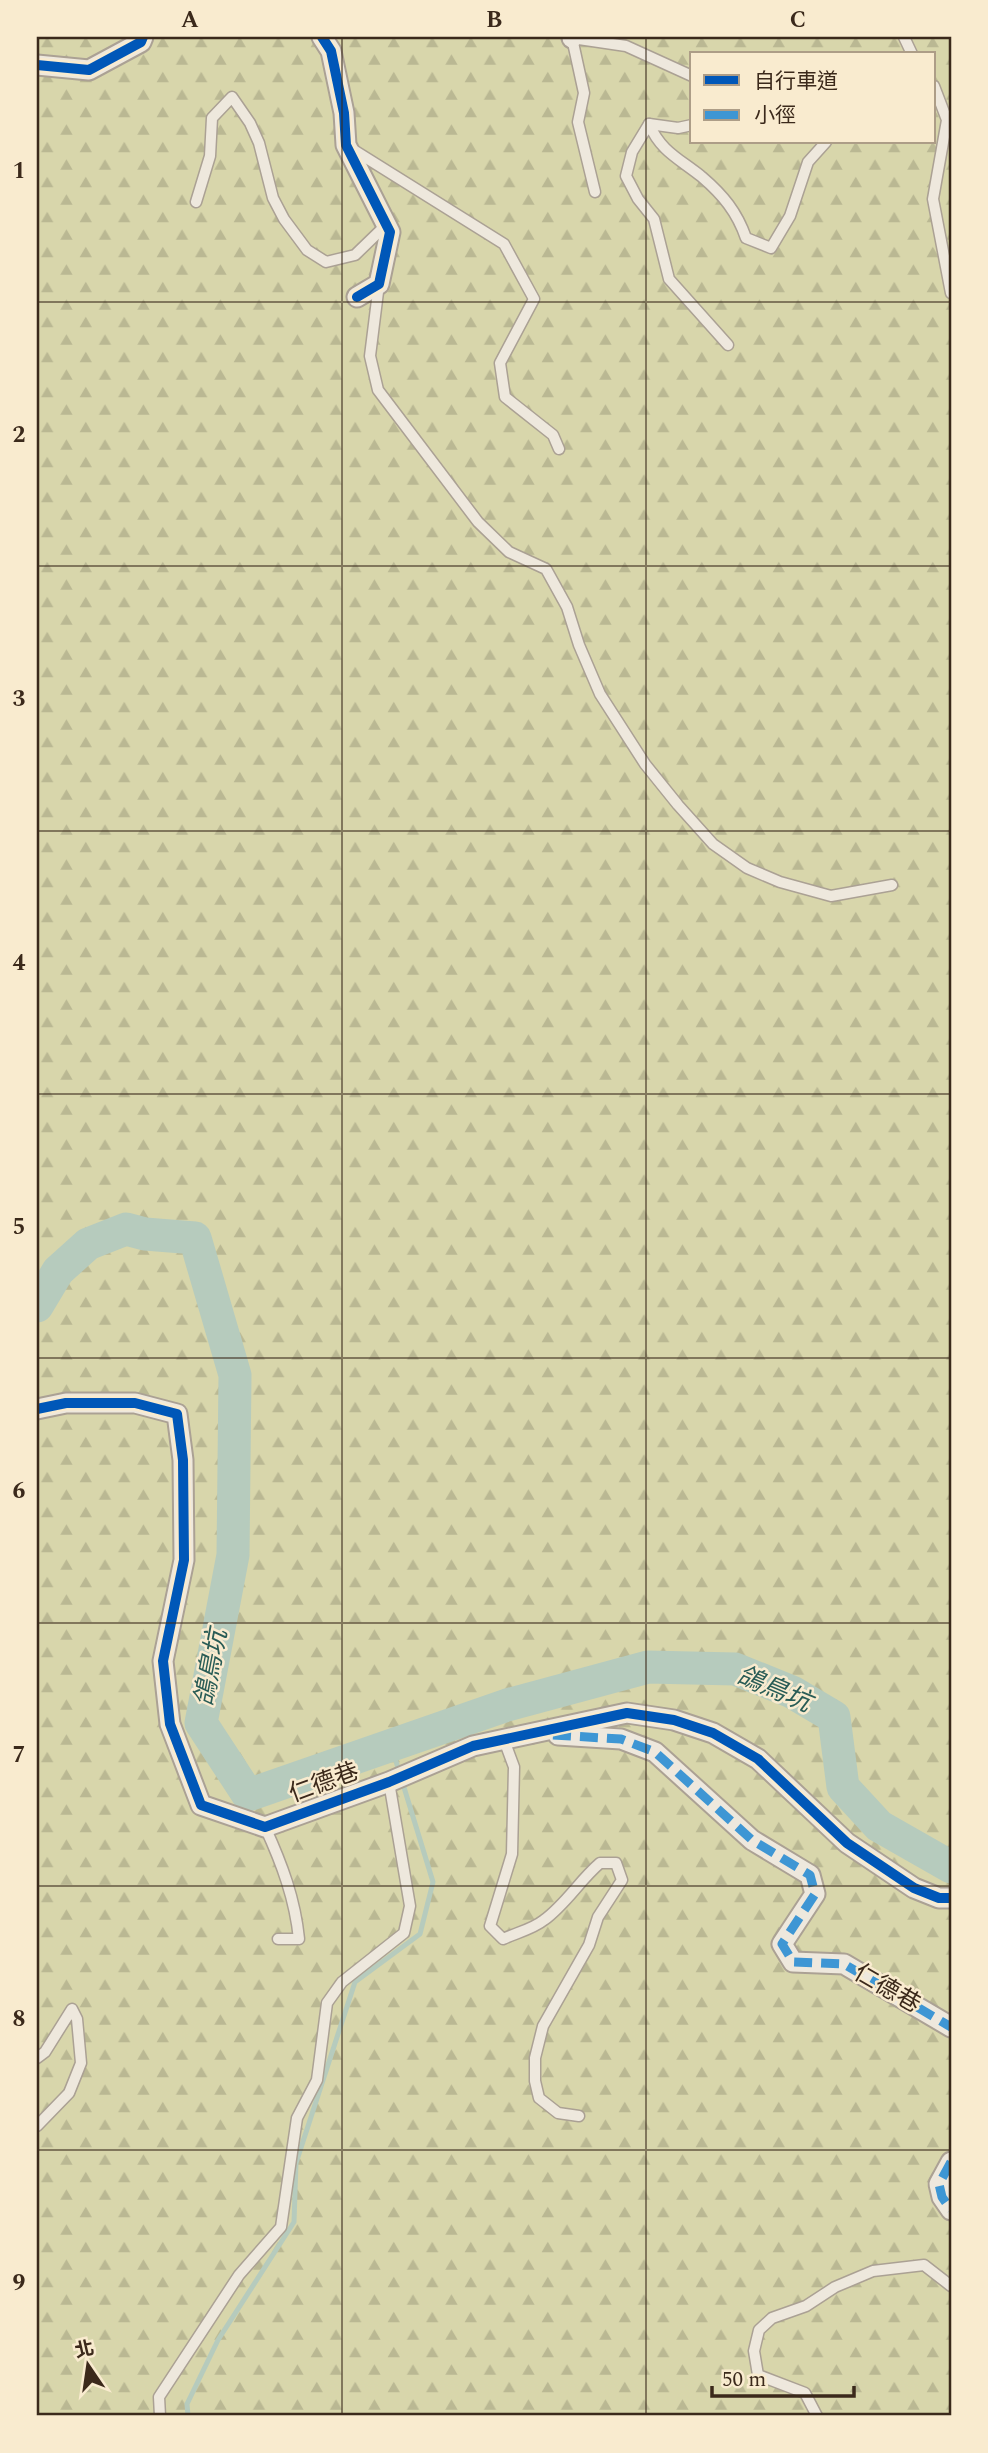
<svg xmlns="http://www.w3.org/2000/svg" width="988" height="2453" viewBox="0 0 988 2453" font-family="Spectral,'Noto Sans TC',serif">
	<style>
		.forest { fill: url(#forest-firs); fill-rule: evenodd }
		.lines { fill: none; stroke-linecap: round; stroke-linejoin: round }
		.stream { stroke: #b6cbbd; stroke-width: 5 }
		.river { stroke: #b6cbbd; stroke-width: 33 }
		.lane-casing { stroke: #aba194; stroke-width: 13 }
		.street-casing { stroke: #aba194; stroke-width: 23 }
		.lane { stroke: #eee8dd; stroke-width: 10 }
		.street { stroke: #eee8dd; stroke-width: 19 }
		.quiet { stroke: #3e96d4; stroke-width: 9; stroke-dasharray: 18 9; stroke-linecap: butt }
		.cycleway-casing { stroke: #f9ebcf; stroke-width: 15 }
		.cycleway { stroke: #0057b8; stroke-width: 10 }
		.grid { fill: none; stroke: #3b291b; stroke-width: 2; stroke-opacity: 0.55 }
		.labels { text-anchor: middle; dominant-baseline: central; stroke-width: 5; stroke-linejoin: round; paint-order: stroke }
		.street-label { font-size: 24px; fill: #3b291b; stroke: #f9ebcf }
		.water-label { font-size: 26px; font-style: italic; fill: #295c56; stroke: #f9ebcf }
		.neatline { fill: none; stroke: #3b291b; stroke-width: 2.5 }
		.grid-label { font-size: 23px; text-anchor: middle; font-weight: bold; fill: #3b291b }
	</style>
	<defs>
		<pattern id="forest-firs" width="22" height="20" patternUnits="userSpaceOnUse" patternTransform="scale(1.75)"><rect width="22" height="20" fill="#d8d6ab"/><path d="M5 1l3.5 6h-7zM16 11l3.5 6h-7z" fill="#bab893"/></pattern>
	</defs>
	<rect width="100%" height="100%" fill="#e6dcca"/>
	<path class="forest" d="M37,37H951V2416H37ZM692,54H934V142H692Z"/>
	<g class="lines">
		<polyline class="stream" points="188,2416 187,2404 218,2340 294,2222 296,2163 355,1982 420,1934 433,1882 391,1745"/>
		<polyline class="river" points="37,1306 58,1271 88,1244 126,1229 145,1234 195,1238 235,1375 233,1555 201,1723 248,1795 507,1705 648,1667 735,1669 792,1692 834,1717 843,1787 879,1826 951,1867"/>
		<defs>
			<g id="lane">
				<polyline points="904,37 912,54"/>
				<polyline points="934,86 947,120 933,199 951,293"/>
				<polyline points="649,124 678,128 692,125"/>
				<polyline points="352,149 504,244 534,299 500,363 505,397 553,435 559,449"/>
				<polyline points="595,192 578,122 584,93 572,38 626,46 692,76"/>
				<polyline points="196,202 210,156 212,118 232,97 250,123 259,143 273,198 284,219 307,250 326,262 355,255 386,225"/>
				<polyline points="379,284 370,356 378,390 478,522 509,552 546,569 567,607 579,645 600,694 645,764 678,805 713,844 747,868 780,882 831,896 892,885"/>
				<path d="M728,345L669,279L654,219L638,199L626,176L632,152L649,124C661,152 680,159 702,177C723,195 737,212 746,238L771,248L790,216L808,162L826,142"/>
				<path d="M504,1740L514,1767L512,1854L490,1926L503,1939C516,1933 533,1929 544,1920C566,1904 580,1880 600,1863H616L622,1880L598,1917L589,1945L543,2026L535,2058V2081L539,2098L558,2113L579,2116"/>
				<path d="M265,1827C282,1864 295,1899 299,1939H278"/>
				<polyline points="37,2058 45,2052 72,2009 77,2019 81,2063 69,2093 37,2126"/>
				<polyline points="160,2416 159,2397 239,2275 281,2227 297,2118 317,2080 327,2003 342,1982 404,1933 410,1906 389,1782"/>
				<polyline points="817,2416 805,2393 758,2375 754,2351 759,2330 772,2318 806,2306 835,2287 873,2271 924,2265 951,2286"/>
			</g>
			<g id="street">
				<polyline points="322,37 331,51 344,113 346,145 390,232 379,284 357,297"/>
				<polyline points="572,37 572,38"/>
				<polyline points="37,65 89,70 141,42 143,37"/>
				<polyline points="37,1409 66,1403 135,1403 177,1414 183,1460 184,1560 163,1661 170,1724 201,1805 265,1827 389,1782 473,1746 627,1713 674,1720 713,1733 758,1759 847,1843 914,1888 939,1898 951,1898"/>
				<polyline points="558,1735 621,1739 655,1752 752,1840 810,1875 815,1894 782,1944 793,1962 844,1964 951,2027"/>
				<polyline points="951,2162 939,2184 942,2197 951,2210"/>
			</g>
		</defs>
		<use href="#lane" class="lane-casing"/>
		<use href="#street" class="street-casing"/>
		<use href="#lane" class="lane"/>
		<use href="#street" class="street"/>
		<g class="quiet">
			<polyline points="553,1735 621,1739 655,1752 752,1840 810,1875 815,1894 782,1944 793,1962 844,1964 951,2027"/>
			<polyline points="951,2162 939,2184 942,2197 951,2210"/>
		</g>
		<defs>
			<g id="cycleway">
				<polyline points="322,37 331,51 344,113 346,145 390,232 379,284 357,297"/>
				<polyline points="37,65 89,70 141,42 143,37"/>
				<polyline points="37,1409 66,1403 135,1403 177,1414 183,1460 184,1560 163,1661 170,1724 201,1805 265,1827 389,1782 473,1746 627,1713 674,1720 713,1733 758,1759 847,1843 914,1888 939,1898 951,1898"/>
			</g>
		</defs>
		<use href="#cycleway" class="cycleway-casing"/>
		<use href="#cycleway" class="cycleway"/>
	</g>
	<path class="grid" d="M342,37V2416M646,37V2416M37,302H951M37,566H951M37,831H951M37,1094H951M37,1358H951M37,1623H951M37,1886H951M37,2150H951"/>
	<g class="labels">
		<g class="street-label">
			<text transform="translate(324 1783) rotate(-20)">仁德巷</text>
			<text transform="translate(887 1989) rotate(30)">仁德巷</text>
		</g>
		<g class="water-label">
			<text transform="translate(211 1668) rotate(-79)">鴿鳥坑</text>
			<text transform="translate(774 1689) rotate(23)">鴿鳥坑</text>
		</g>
	</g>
	<rect width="988" height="2453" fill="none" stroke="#f9ebcf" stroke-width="77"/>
	<rect x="690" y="52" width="245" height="91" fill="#f9ebcf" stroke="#ad9d87" stroke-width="2"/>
	<rect x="704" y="75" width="35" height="10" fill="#0057b8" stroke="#ad9d87" stroke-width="2"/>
	<text x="754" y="88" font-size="21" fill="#3b291b">自行車道</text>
	<rect x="704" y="110" width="35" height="10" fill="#3e96d4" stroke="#ad9d87" stroke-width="2"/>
	<text x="754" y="122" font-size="21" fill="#3b291b">小徑</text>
	<g transform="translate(88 2365) rotate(347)" stroke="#f9ebcf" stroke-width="5" paint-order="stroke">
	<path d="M0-5L12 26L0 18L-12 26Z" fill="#3b291b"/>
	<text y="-10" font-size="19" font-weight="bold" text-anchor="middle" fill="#3b291b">北</text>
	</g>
	<path d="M712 2386v10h142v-10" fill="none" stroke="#3b291b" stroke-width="3.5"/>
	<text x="722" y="2386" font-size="21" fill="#3b291b" stroke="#f9ebcf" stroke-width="5" paint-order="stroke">50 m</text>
	<rect x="38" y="38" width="912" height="2376" class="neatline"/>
	<g class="grid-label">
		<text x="190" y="27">A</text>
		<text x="494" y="27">B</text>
		<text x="798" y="27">C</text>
		<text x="19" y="178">1</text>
		<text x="19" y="442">2</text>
		<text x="19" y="706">3</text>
		<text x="19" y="970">4</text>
		<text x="19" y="1234">5</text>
		<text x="19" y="1498">6</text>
		<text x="19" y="1762">7</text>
		<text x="19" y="2026">8</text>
		<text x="19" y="2290">9</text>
	</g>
</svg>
